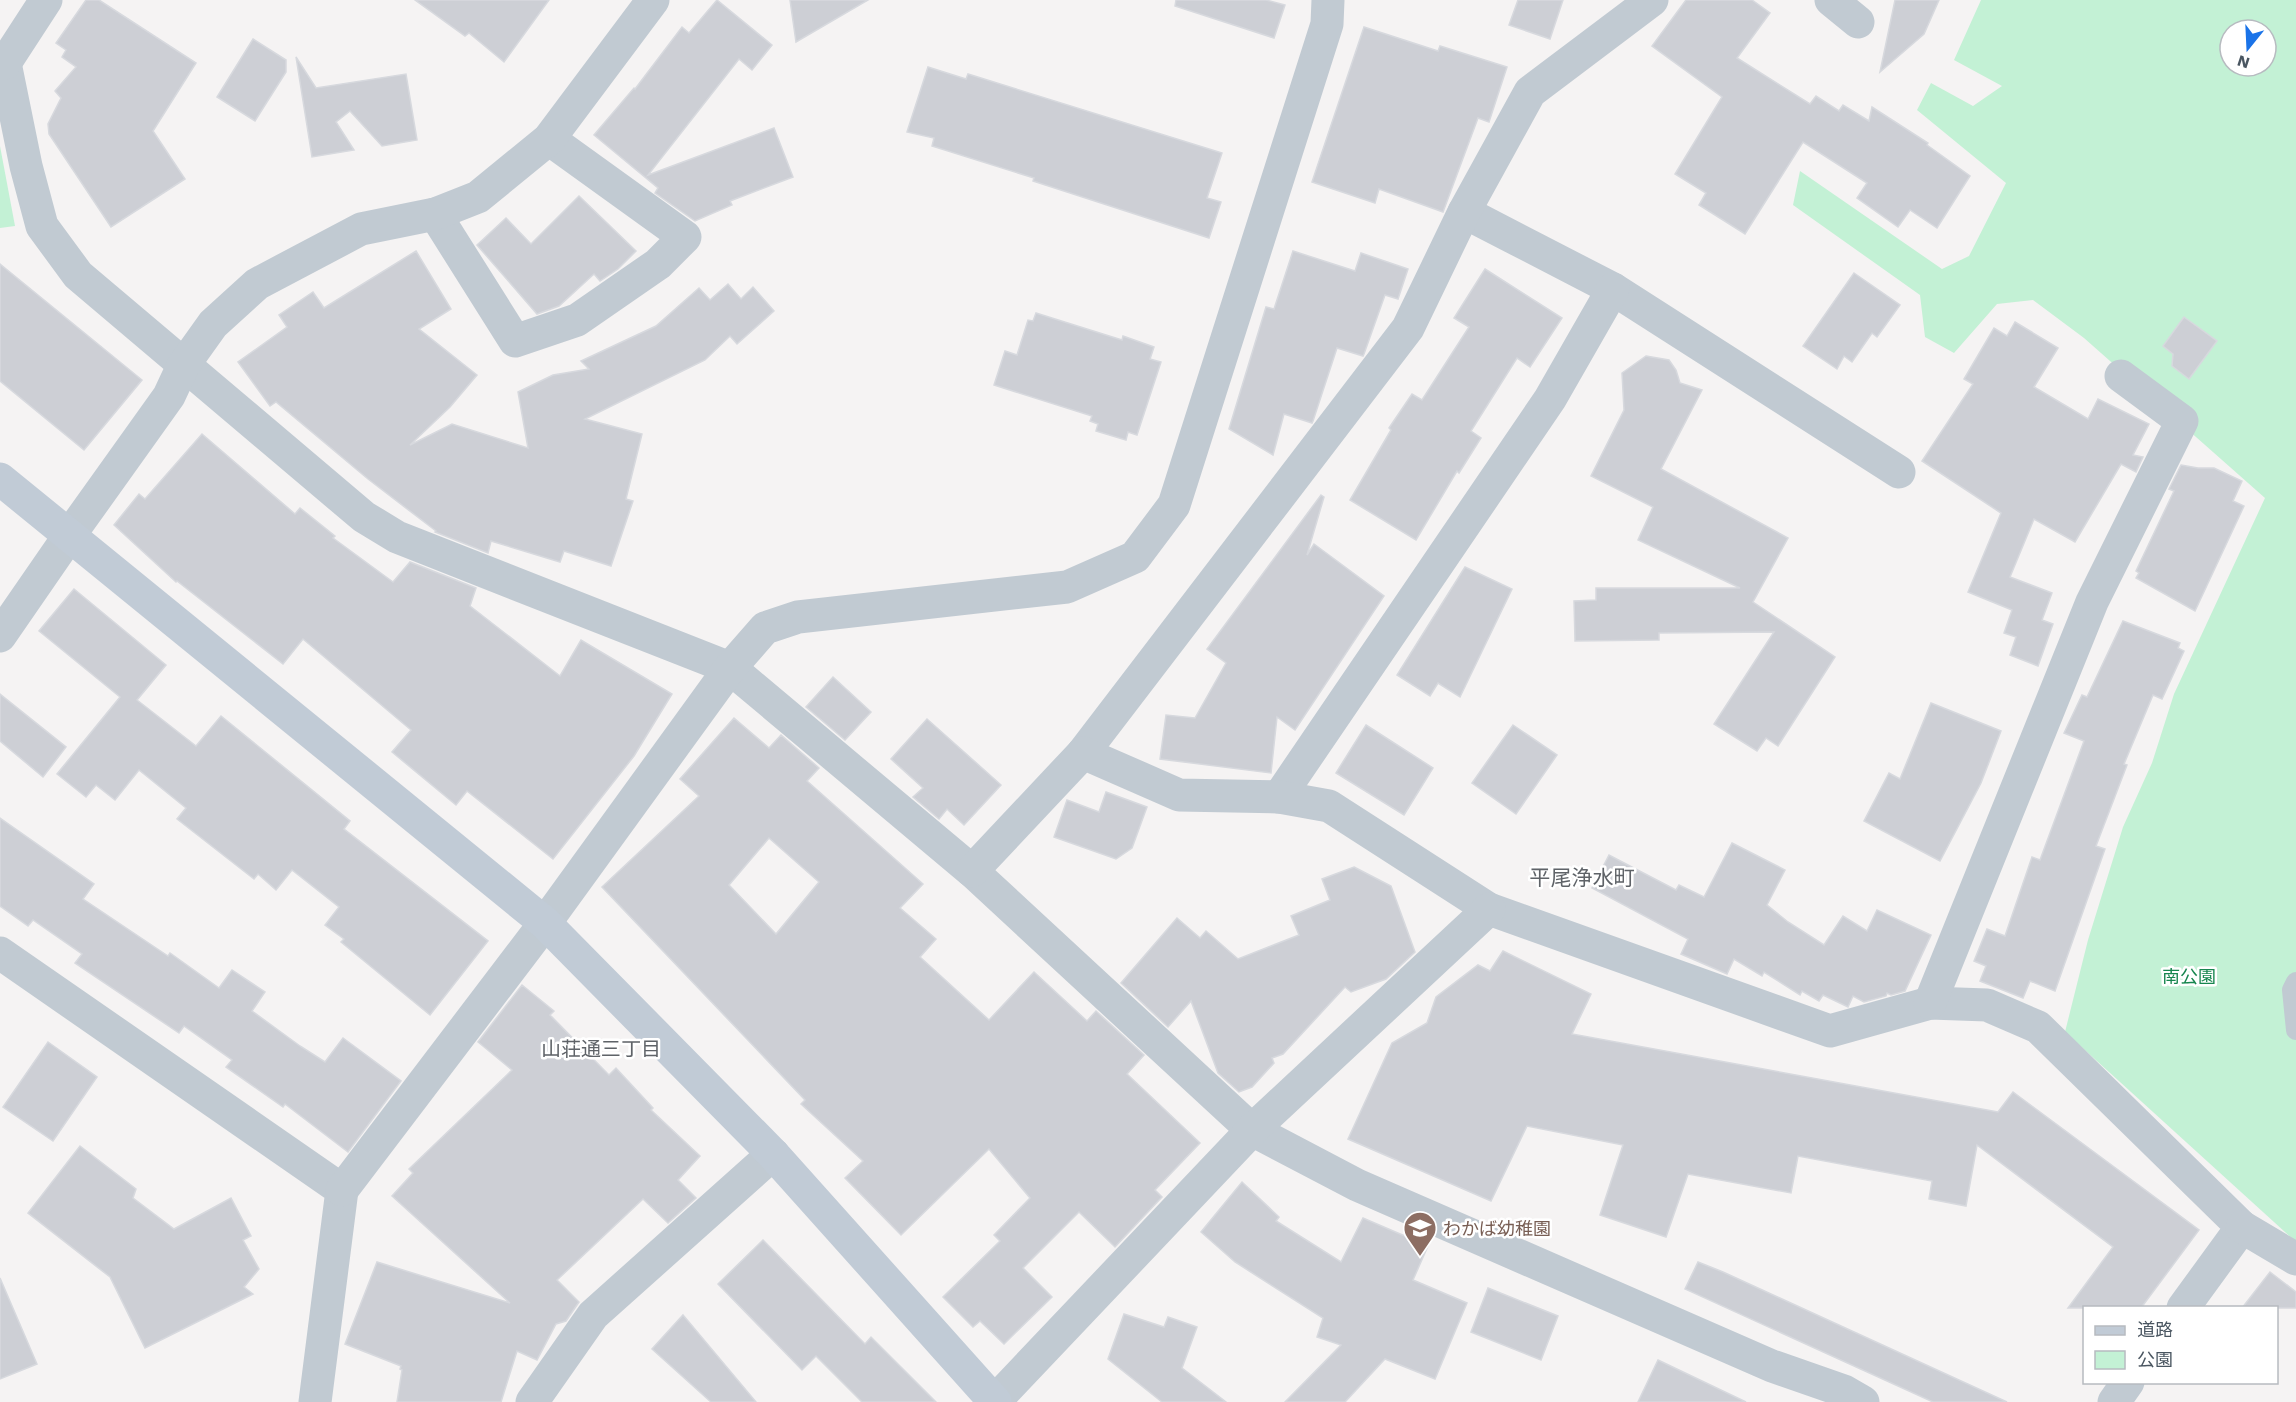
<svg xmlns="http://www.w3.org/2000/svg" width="2296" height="1402" viewBox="0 0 2296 1402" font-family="'Work Sans','Noto Sans JP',sans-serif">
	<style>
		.green { fill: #c3f1d5; fill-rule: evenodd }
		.building { fill: #cdcfd5; stroke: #d7d9de; stroke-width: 1.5; fill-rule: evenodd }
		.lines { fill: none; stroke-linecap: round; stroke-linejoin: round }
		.lane { stroke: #c1cad2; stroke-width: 20 }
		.street { stroke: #c1cad2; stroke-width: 33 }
		.secondary { stroke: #c1cbd6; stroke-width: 33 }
		.labels { text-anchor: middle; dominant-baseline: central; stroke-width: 5; stroke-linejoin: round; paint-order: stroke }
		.park-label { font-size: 18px; fill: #17864f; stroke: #fff }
		.education-label { font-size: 18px; fill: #785e54; stroke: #fff; text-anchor: start }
		.neighbourhood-label { font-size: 20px; fill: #5f6368; stroke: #fff }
		.quarter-label { font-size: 21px; fill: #5f6368; stroke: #fff }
	</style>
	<rect width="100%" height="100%" fill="#f5f3f3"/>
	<g class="green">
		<path d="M1981,0H2296V1242L2065,1032L2088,940L2123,827L2152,763L2174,694L2265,498L2084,338L2033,300L1997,304L1954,353L1925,337L1920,295L1793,205L1800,171L1942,269L1969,256L2006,183L1917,110L1931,83L1973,106L2002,86L1954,60ZM2230,30H2266V66H2230Z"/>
		<polygon points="0,146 15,226 0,228"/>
	</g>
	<g class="building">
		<polygon points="86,0 99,0 196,63 153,131 185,179 111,227 49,134 48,124 61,98 55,91 76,67 62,57 66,50 56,43"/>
		<polygon points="415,0 549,0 504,62 469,33 465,36"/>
		<polygon points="717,0 772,45 752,70 739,59 648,175 774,128 793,177 730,201 732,205 695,221 655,193 658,188 594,135 634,88 635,89 682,27 689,33"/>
		<polygon points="790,0 868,0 796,42"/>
		<polygon points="1176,0 1266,0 1285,5 1274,38 1175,6"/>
		<polygon points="1518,0 1563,0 1550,39 1509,25"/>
		<polygon points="1686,0 1752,0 1770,13 1737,58 1810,104 1816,96 1839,111 1843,105 1869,121 1872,107 1928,143 1927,145 1970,176 1937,228 1910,210 1898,227 1857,198 1867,183 1803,142 1745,234 1699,205 1706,193 1675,174 1722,97 1652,46"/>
		<polygon points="1895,0 1939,0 1924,34 1880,72"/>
		<polygon points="1364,27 1438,51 1440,46 1507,67 1489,122 1478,118 1443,212 1379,189 1375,203 1312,182"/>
		<polygon points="253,39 286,60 286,72 255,121 217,97"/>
		<polygon points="296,57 316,88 406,74 417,140 382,146 350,111 336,122 354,150 312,157"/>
		<polygon points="928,67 966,79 968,74 1222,153 1207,198 1221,202 1209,238 1033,181 1034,178 932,146 934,138 907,132"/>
		<polygon points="579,196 636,251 618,269 600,281 594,274 559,306 537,314 477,245 506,218 531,244"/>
		<polygon points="416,251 451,309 419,329 477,375 450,407 410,445 452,424 528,448 518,392 553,375 589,369 581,361 656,326 699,288 710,300 728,284 741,299 753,287 774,311 737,344 730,336 705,360 585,419 642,434 626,499 633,501 611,566 564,551 560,562 491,541 488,553 435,532 436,531 368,479 276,402 270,406 238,362 287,327 279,315 313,292 324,308"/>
		<polygon points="1293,251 1355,271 1361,253 1408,269 1398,299 1385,295 1364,354 1363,356 1337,348 1313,421 1312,423 1284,414 1273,455 1229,429 1266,307 1274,309"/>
		<polygon points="0,264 142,380 84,450 0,381"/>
		<polygon points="1485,269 1562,318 1530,367 1517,358 1471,431 1481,438 1459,473 1457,471 1416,540 1350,500 1391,430 1389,428 1412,394 1422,400 1469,327 1454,318"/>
		<polygon points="1854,273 1900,305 1877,337 1872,333 1852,362 1844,356 1837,369 1803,346"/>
		<polygon points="1036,313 1122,340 1123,336 1154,347 1150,359 1161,362 1137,435 1128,432 1126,440 1096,431 1098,424 1090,421 1092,416 994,385 1005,351 1017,355 1028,320 1033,321"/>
		<polygon points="2184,317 2217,341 2189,379 2172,366 2173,354 2163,346"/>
		<polygon points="2015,322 2058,348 2034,387 2088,419 2098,399 2149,424 2133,455 2143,457 2136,472 2121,464 2075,542 2034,519 2010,577 2052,593 2042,620 2053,624 2038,666 2010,655 2016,637 2004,633 2012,610 1968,592 2001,513 1922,461 1973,384 1964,379 1994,328 2007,336"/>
		<polygon points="1646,356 1669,360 1676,370 1680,383 1702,390 1661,469 1788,538 1753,602 1835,657 1778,746 1766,738 1757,751 1714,724 1774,632 1659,633 1659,640 1575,641 1574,601 1596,600 1596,588 1740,588 1638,540 1653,507 1591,476 1624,410 1622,373"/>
		<polygon points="202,434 295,514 300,508 335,536 333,538 393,582 410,562 476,588 470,606 560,676 581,640 672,694 634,756 553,859 467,791 456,805 392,752 411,730 303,639 283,664 177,581 176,582 114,525 139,494 145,499"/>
		<polygon points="2181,465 2198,468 2214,468 2242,481 2233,501 2244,506 2195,611 2136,578 2139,573 2136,571 2174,491 2169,489"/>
		<polygon points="1321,495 1324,497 1307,555 1314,544 1384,596 1295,730 1277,717 1271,773 1160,759 1166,715 1195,718 1226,663 1207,649"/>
		<polygon points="1465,567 1512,589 1460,697 1438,683 1430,696 1397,675"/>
		<polygon points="74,589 166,665 137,700 196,746 221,716 350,821 344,829 488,941 430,1015 341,942 344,939 325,925 339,907 292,870 276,890 258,874 254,879 177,819 186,808 139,770 115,800 96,785 86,797 57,774 120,697 39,631"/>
		<polygon points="2123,621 2180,643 2178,648 2184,651 2162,699 2153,695 2124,764 2127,765 2096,846 2105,849 2055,991 2030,981 2023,998 1980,981 1986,966 1974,961 1987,929 2005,936 2032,857 2040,860 2084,741 2064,733 2082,695 2087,697"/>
		<polygon points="833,677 871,712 845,740 806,707"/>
		<polygon points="0,694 66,747 43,777 0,741"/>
		<polygon points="1931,703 2001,731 1981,783 1940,861 1864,821 1889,773 1900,779"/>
		<path d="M734,718L769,748L781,735L819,768L807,781L923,884L900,908L936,939L920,957L989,1020L1034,972L1087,1021L1096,1011L1144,1055L1127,1074L1200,1143L1155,1190L1162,1197L1115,1247L1079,1212L1023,1268L1052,1297L1004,1344L980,1321L973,1327L943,1297L1000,1241L994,1235L1030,1198L989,1149L901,1235L845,1178L863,1161L801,1104L805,1100L602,887L699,796L680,779ZM769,838L819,882L776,934L729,885Z"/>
		<polygon points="927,719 1001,785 964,825 947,809 939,819 913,797 923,788 891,759"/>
		<polygon points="1366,725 1433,768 1404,815 1336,773"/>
		<polygon points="1513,725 1557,755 1516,814 1472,783"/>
		<polygon points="1106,792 1147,807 1132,848 1116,859 1054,837 1067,800 1099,812"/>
		<polygon points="0,818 94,884 83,899 168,956 170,953 219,988 232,970 265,992 252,1011 300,1046 325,1062 343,1038 401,1081 348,1152 285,1104 283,1107 226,1067 232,1060 184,1026 179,1033 75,963 82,954 33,920 28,926 0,906"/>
		<polygon points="1732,843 1785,870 1767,905 1788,922 1824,945 1843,916 1867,931 1877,910 1931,935 1905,991 1891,995 1887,993 1886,996 1864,1002 1853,996 1848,1007 1823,995 1819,1001 1802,991 1800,995 1764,972 1762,976 1734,959 1727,974 1681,954 1688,939 1592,888 1609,855 1676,890 1679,885 1704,897"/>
		<polygon points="1354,867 1391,886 1415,952 1386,979 1351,992 1345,987 1283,1054 1272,1058 1274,1063 1252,1087 1239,1092 1218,1073 1191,1001 1168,1027 1121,983 1177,918 1200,938 1206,931 1238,959 1299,935 1291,916 1330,900 1322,879"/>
		<polygon points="1503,951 1591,994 1572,1034 1998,1112 2013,1092 2199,1230 2141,1308 2068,1308 2113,1247 1977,1145 1966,1206 1929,1199 1932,1181 1798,1156 1791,1193 1688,1174 1666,1237 1600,1215 1623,1145 1527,1126 1491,1201 1348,1139 1392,1043 1427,1023 1436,997 1478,965 1490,971"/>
		<polygon points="522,985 554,1011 550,1015 609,1075 616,1068 653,1108 651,1110 700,1156 678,1180 696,1198 668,1223 643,1199 557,1280 579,1302 566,1321 556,1324 537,1360 517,1351 501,1402 397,1402 402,1370 400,1369 401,1366 345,1344 377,1262 510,1303 392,1196 413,1173 409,1169 512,1070 478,1042"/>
		<polygon points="48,1042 97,1077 53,1141 3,1107"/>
		<polygon points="80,1146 136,1189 133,1198 174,1229 231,1198 251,1236 243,1240 259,1269 244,1287 253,1294 145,1348 110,1277 28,1213"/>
		<polygon points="1242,1182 1279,1217 1276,1221 1341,1262 1363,1218 1428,1246 1413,1280 1467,1303 1435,1379 1385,1359 1345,1402 1285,1402 1341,1345 1317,1337 1323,1318 1235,1262 1201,1232"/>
		<polygon points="763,1240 865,1344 871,1337 936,1402 862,1402 816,1356 802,1370 718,1284"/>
		<polygon points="1698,1262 1723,1272 2007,1402 1933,1402 1685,1289"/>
		<polygon points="2270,1272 2296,1292 2296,1308 2242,1308"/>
		<polygon points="0,1278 37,1364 0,1379"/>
		<polygon points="1488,1288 1558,1316 1541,1360 1471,1332"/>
		<polygon points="1124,1314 1164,1327 1168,1317 1197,1327 1182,1368 1226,1402 1162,1402 1108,1359"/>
		<polygon points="683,1315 756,1402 711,1402 652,1349"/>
		<polygon points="1658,1360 1746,1402 1638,1402"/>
	</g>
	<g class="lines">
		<polyline class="lane" points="2296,982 2292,990 2296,1030"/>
		<g class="street">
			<polyline points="1831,0 1858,22"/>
			<polyline points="0,59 5,63 26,166 42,226 78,275 364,517 397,537 730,668 972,871 1252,1130 1357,1185 1772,1366 1844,1391 1863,1402"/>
			<polyline points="5,63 46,0"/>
			<polyline points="1464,212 1613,289 1899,472"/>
			<polyline points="435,214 515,341 577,320 658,264 685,237 549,139"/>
			<polyline points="0,636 69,536 169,396 183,366 213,324 257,284 361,229 435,214 478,197 549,139 653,0"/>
			<polyline points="1083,753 1408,328 1464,212 1530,92 1652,0"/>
			<polyline points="1279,797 1550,399 1613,289"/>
			<polyline points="972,871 1083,753 1179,795 1279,797 1329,806 1489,909 1830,1031 1930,1003 1987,1005 2038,1027 2242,1227 2183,1308"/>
			<polyline points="0,953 342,1190 315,1402"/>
			<polyline points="1930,1003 2092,602 2182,421 2121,376"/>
			<polyline points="342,1190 545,923 730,668 765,628 798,617 1067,587 1135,557 1174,505 1327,24 1328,0"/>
			<polyline points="2242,1227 2296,1259"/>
			<polyline points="532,1402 593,1315 773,1154"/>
			<polyline points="994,1402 1252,1130 1489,909"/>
			<polyline points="2114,1402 2128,1382"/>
		</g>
		<polyline class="secondary" points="0,479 545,923 773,1154 995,1402"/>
	</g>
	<defs>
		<symbol id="school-pin" viewBox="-11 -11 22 30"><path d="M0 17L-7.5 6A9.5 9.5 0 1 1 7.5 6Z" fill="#8d6e63" stroke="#fff"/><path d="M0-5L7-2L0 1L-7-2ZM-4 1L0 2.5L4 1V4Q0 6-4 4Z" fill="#fff"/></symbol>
	</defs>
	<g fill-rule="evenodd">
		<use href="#school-pin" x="1401" y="1209" width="38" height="52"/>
	</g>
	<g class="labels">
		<g class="park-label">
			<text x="2189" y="976">南公園</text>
		</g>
		<g class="education-label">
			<text x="1443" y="1228">わかば幼稚園</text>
		</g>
		<g class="neighbourhood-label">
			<text x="601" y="1049">山荘通三丁目</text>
		</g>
		<g class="quarter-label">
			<text x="1582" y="877">平尾浄水町</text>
		</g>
	</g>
	<rect x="2083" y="1306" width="195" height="78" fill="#ffffff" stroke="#b7bbc0" stroke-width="1.5"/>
	<rect x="2095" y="1326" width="30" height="9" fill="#c1cbd6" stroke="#b7bbc0" stroke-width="1.5"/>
	<text x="2137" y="1336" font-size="18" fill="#4a5661">道路</text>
	<rect x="2095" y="1351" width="30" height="18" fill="#c3f1d5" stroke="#b7bbc0" stroke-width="1.5"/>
	<text x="2137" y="1366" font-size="18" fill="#4a5661">公園</text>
	<g transform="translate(2248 48) rotate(198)"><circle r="28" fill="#ffffff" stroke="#b7bbc0" stroke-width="1.5"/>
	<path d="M0-4.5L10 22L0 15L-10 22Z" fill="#1a73e8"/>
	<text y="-9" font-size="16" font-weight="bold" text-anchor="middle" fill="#4a5661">N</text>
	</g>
</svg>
